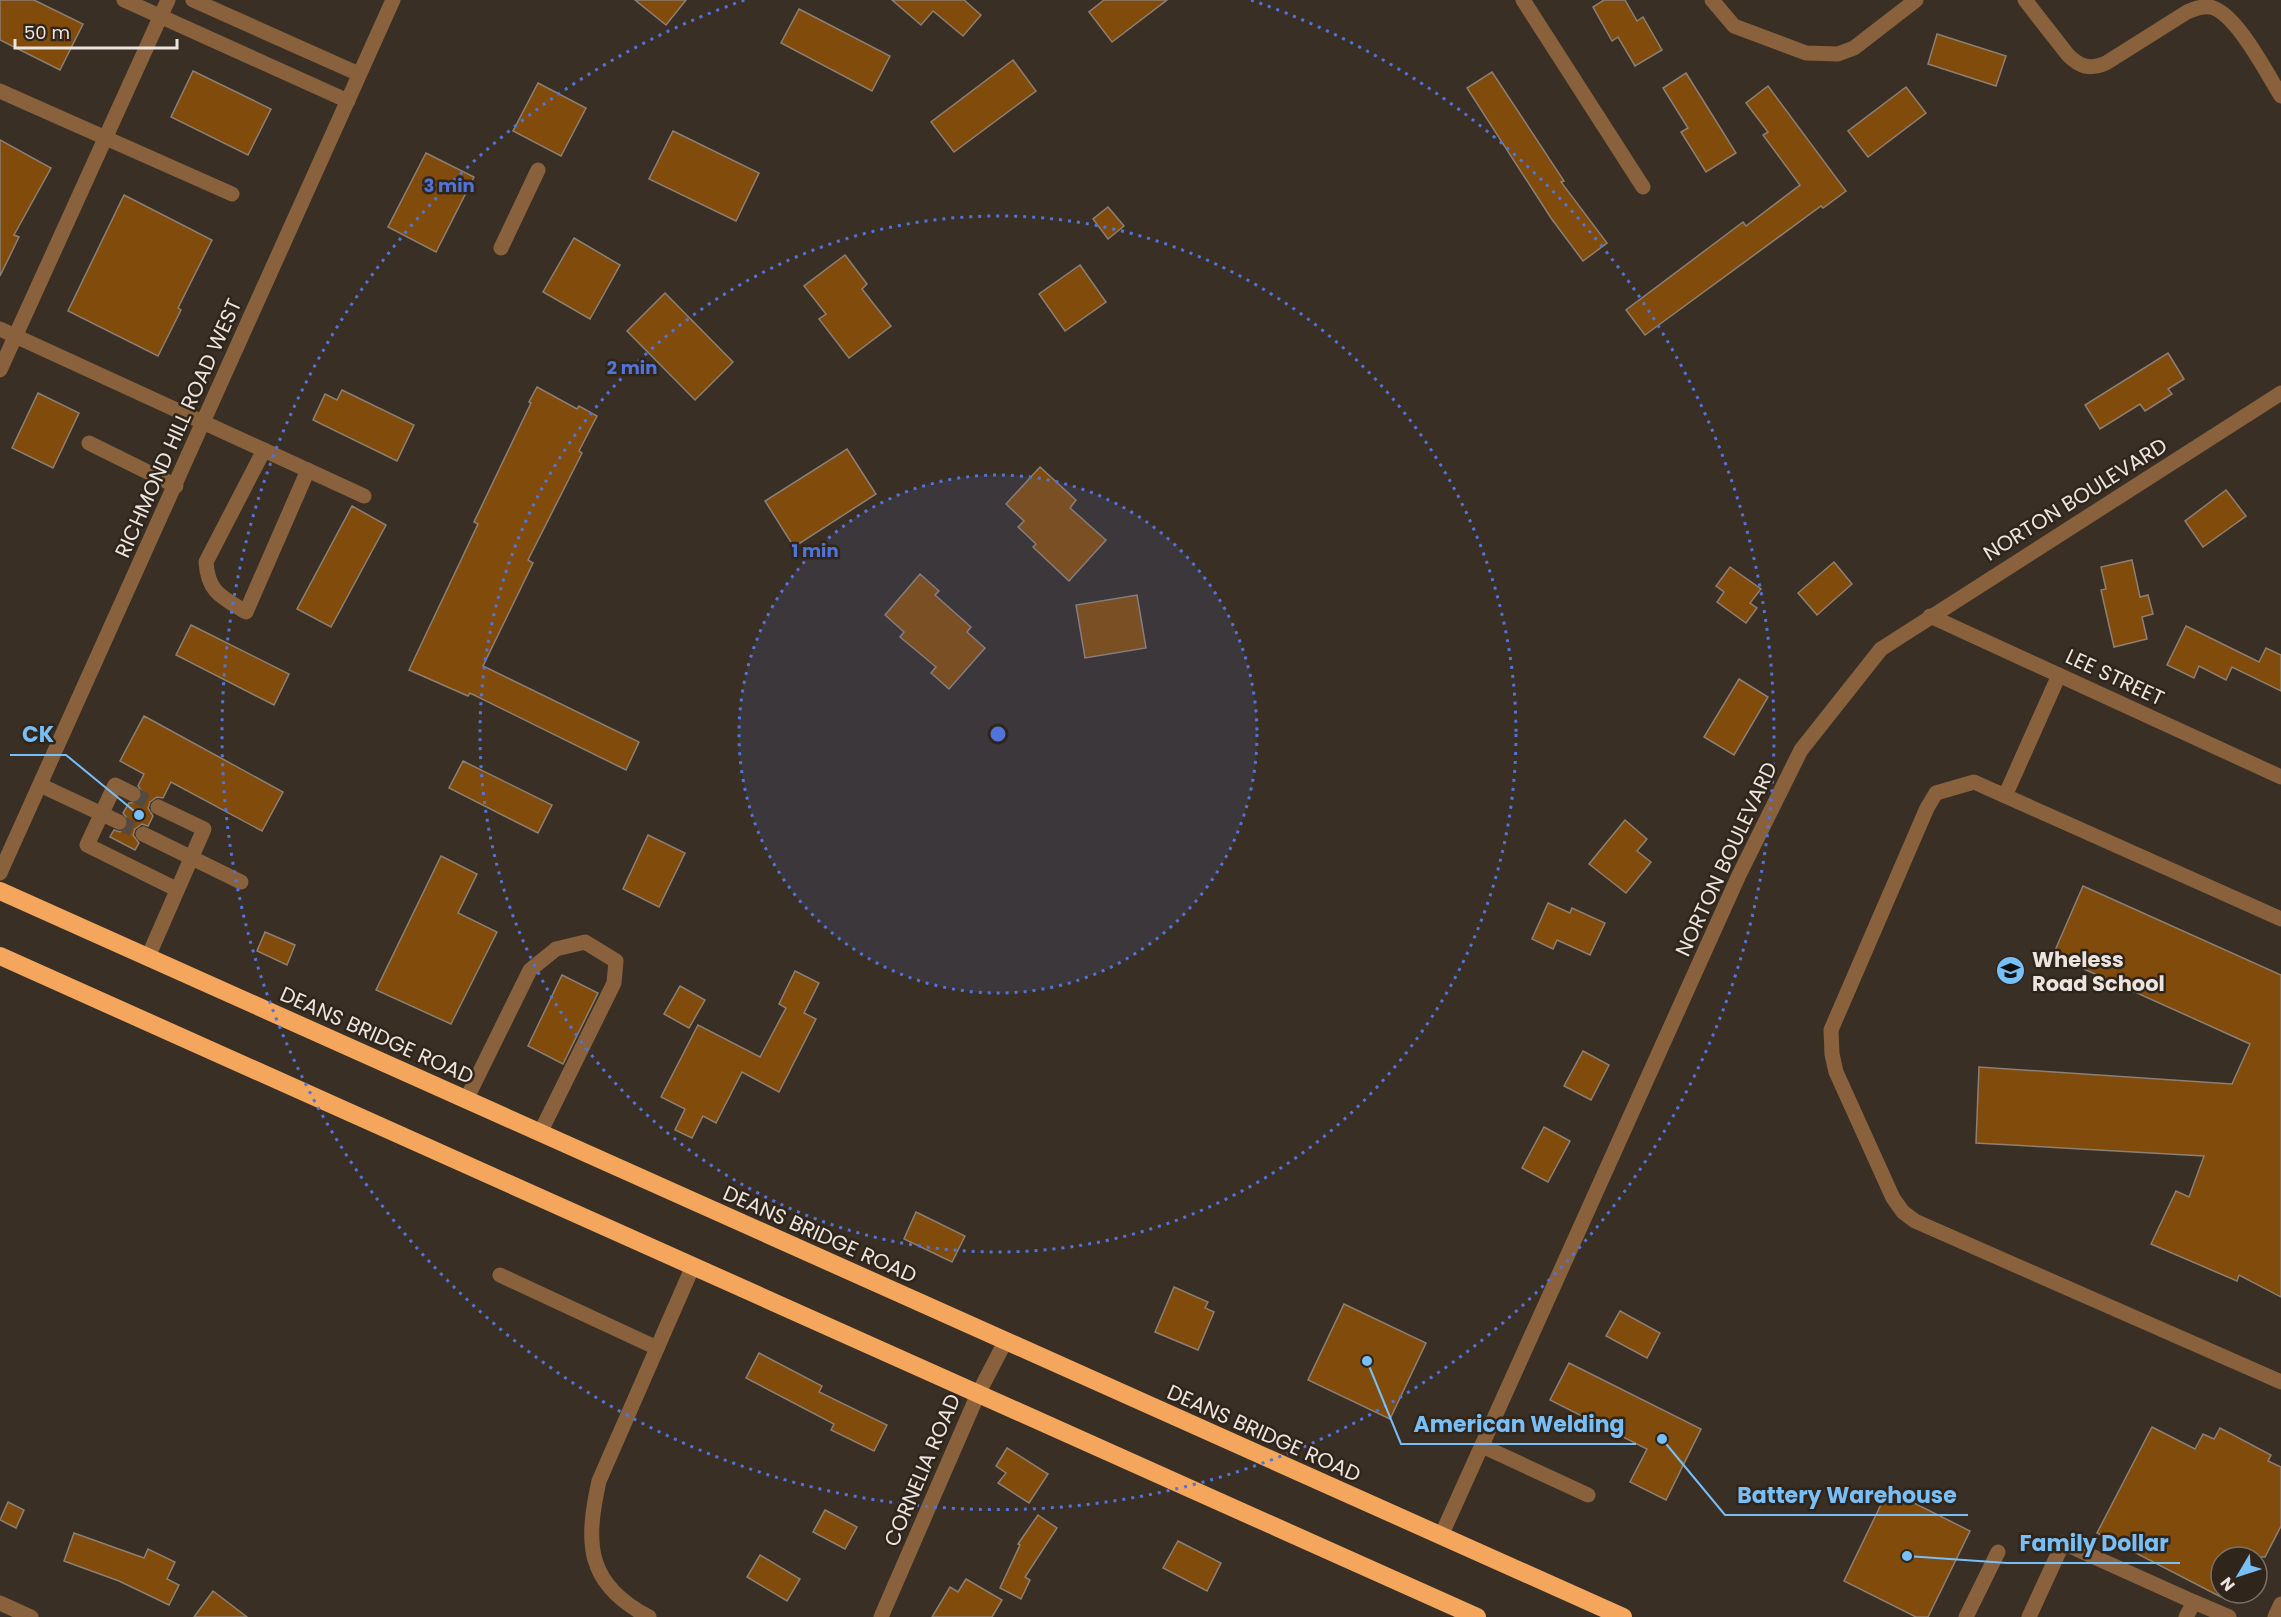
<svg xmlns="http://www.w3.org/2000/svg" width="2281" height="1617" viewBox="0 0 2281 1617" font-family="Poppins,sans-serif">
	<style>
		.building { fill: #814b0b; stroke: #8c7f73; stroke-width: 1.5 }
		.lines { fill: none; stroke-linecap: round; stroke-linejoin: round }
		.minor-tunnel { stroke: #554a41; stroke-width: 15; stroke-dasharray: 15 8; stroke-linecap: butt }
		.minor { stroke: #89623d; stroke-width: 15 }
		.highway { stroke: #f4a75c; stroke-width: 18 }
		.ring { fill: none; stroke: #5174da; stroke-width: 3; stroke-dasharray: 3 6 }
		.labels { text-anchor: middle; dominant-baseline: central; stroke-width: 5; stroke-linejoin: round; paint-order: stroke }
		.street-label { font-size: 21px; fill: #ece4de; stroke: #30251b }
		.poi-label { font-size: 21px; font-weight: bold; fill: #ece4de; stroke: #30251b; text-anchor: start }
		.centre { fill: #5174da; stroke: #30251b; stroke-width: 3 }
		.ring-label { font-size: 18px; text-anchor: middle; font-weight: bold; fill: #5174da; stroke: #30251b; stroke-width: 5; stroke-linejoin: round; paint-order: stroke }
		.leader { fill: none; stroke: #78bff7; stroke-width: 2 }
		.callout-dot { fill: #78bff7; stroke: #30251b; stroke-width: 2 }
		.callout-label { font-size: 22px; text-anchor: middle; font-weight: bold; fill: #78bff7; stroke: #30251b; stroke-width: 5; stroke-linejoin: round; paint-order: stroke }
	</style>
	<rect width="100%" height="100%" fill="#3a2f25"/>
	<g class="building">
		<polygon points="0,0 34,0 83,24 60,70 0,40"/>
		<polygon points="635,0 686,0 666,25"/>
		<polygon points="892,0 964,0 981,15 963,36 933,11 921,25"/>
		<polygon points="1104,0 1167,0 1112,42 1089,12"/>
		<polygon points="1604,0 1625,0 1637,21 1643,17 1662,50 1635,66 1618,37 1612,41 1593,7"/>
		<polygon points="799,9 890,56 872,91 781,43"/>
		<polygon points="1937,34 2006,56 1996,86 1928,64"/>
		<polygon points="1013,60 1036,91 954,152 931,122"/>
		<polygon points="193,71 271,109 248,155 171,117"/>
		<polygon points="1492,72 1564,181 1561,182 1607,243 1583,261 1551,218 1467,88"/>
		<polygon points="1686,73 1736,153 1706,172 1681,132 1688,128 1663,88"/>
		<polygon points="538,83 586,108 561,156 513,131"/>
		<polygon points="1768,86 1846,191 1823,208 1821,206 1645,335 1626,310 1743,222 1746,226 1800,185 1763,135 1768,132 1746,103"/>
		<polygon points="1906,87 1926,113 1868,157 1848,131"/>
		<polygon points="673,131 759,173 736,221 649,179"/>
		<polygon points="0,140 51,168 14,235 19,237 0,276"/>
		<polygon points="426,153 474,177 436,252 388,227"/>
		<polygon points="124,195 212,240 178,308 181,310 158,356 68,311"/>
		<polygon points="1108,207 1124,226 1108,239 1093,219"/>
		<polygon points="574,238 620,265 590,319 543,292"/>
		<polygon points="845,255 867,284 862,289 891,326 849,358 819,319 826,314 804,286"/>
		<polygon points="1080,265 1106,302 1065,331 1039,294"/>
		<polygon points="665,293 733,362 695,400 627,331"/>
		<polygon points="2168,353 2184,379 2168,389 2172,394 2145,411 2140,404 2100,429 2085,405"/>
		<polygon points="537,387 577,409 579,406 597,416 579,451 582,453 528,560 533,563 483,666 639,742 626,770 470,693 468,696 409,670 478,524 474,522 531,403 529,402"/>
		<polygon points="342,390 414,425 397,461 313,420 325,394 337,400"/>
		<polygon points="38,393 79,413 53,468 12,448"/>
		<polygon points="847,449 876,494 794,547 765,501"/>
		<polygon points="1040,467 1076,500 1070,508 1106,540 1069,581 1033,547 1036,544 1018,527 1024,521 1006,504"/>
		<polygon points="2226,490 2246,516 2203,547 2185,521"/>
		<polygon points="352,506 386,525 331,627 297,609"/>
		<polygon points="2132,560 2140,597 2148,595 2153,614 2142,617 2147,639 2114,647 2101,590 2106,589 2101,567"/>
		<polygon points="1834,562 1852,584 1817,615 1798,593"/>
		<polygon points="1730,567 1761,589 1750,603 1757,608 1746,623 1717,602 1724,592 1716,586"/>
		<polygon points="920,574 939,591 935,595 971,627 967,632 985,648 949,689 931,673 936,667 900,637 904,632 885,615"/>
		<polygon points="1137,595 1146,648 1085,658 1076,605"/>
		<polygon points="191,625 289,674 274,705 176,655"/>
		<polygon points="2186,626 2259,662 2266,648 2281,655 2281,691 2232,667 2226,680 2199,666 2194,678 2167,665"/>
		<polygon points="1739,679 1768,697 1734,755 1704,737"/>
		<polygon points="144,716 283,792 262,831 171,782 163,798 157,797 150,802 148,808 153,816 148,826 142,824 135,829 133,835 139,843 135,850 110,837 114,830 120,832 128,827 129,821 123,813 129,803 138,802 142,798 143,793 138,786 144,774 120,761"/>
		<polygon points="463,761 552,805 538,833 449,788"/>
		<polygon points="1625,820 1647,839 1637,851 1651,862 1626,893 1589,864"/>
		<polygon points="648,835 685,853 659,907 623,889"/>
		<polygon points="441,856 477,874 458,913 497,932 451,1024 376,990"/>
		<polygon points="2083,886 2281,975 2281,1297 2239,1275 2237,1281 2151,1244 2176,1191 2189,1197 2204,1156 1976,1143 1979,1067 2232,1084 2250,1044 2053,955"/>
		<polygon points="1548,903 1570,913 1572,908 1605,923 1590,955 1557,940 1553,949 1532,939"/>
		<polygon points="265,932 295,945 287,965 257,951"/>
		<polygon points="795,971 819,983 804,1013 816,1019 779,1092 742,1072 716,1123 703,1116 692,1138 675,1130 685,1109 661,1097 698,1025 760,1057 786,1008 779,1004"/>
		<polygon points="562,975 598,993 563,1064 528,1046"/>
		<polygon points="680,986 705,1000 689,1028 664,1014"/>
		<polygon points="1583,1051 1609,1065 1591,1100 1564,1086"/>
		<polygon points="1544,1127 1570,1141 1548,1182 1522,1168"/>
		<polygon points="916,1212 965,1236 952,1262 904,1239"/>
		<polygon points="1174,1287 1208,1302 1205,1308 1214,1312 1198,1350 1155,1332"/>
		<polygon points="1344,1304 1426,1343 1390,1419 1308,1380"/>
		<polygon points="1620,1311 1660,1333 1647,1358 1606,1336"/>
		<polygon points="759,1353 822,1386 819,1392 887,1425 874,1451 831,1430 834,1424 746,1378"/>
		<polygon points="1569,1363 1701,1429 1666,1500 1630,1482 1647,1449 1550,1400"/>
		<polygon points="2152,1427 2195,1449 2203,1434 2214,1439 2220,1428 2271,1455 2268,1461 2281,1467 2281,1526 2265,1557 2221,1557 2221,1597 2097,1533"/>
		<polygon points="1007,1448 1048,1474 1029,1503 998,1483 1006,1473 996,1466"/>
		<polygon points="1888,1490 1970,1531 1928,1617 1916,1617 1844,1581"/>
		<polygon points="8,1502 24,1510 16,1528 0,1520"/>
		<polygon points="825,1510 857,1527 845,1549 813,1532"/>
		<polygon points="1038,1515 1057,1528 1025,1577 1030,1580 1021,1599 1000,1588 1020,1545 1018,1544"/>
		<polygon points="74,1533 144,1558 148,1549 175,1562 167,1579 179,1585 169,1605 119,1581 64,1561"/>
		<polygon points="1178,1541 1221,1563 1207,1591 1163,1568"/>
		<polygon points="760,1555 800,1579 787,1601 747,1577"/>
		<polygon points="966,1579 1002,1600 992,1617 932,1617 950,1587 958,1592"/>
		<polygon points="213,1591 247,1617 194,1617"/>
	</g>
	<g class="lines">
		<g class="minor-tunnel">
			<polyline points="133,794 158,807"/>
			<polyline points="119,822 143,834"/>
		</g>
		<g class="minor">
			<polyline points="124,0 348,101"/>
			<polyline points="193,0 359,74"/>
			<polyline points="1523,0 1643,187"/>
			<polyline points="1712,0 1734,26 1806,53 1838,54 1854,48 1916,0"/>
			<path d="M2025,0L2068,55C2080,67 2090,70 2106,63L2187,12C2195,9 2201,6 2210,7C2236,12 2267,74 2281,96"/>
			<polyline points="0,91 232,194"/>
			<polyline points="501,248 538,170"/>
			<polyline points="0,329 364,496"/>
			<polyline points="0,370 168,0"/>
			<polyline points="89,443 176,486"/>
			<path d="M264,450L206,562C208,593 222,597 246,612L308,470"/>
			<polyline points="1930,616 2281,777"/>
			<polyline points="40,785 119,822"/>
			<polyline points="133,794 115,785 87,845 176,889"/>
			<polyline points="2005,796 2059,675"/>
			<polyline points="143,834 241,882"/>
			<polyline points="0,873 393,0"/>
			<polyline points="2281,919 1974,782 1936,793 1927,808 1831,1030 1832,1054 1836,1072 1893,1198 1903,1212 1915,1221 2281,1382"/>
			<polyline points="148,957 204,829 158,807"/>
			<polyline points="466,1100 530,970 556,949 585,942 616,961 614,983 540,1133"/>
			<polyline points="500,1275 657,1348"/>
			<polyline points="1482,1446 1588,1495"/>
			<polyline points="1441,1536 1739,875 1801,750 1881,649 2281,393"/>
			<polyline points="0,1603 31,1617"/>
			<path d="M649,1617C586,1584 585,1544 599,1481L693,1266"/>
			<polyline points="881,1617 978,1394 1005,1342"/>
			<polyline points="1966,1617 1998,1552"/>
			<polyline points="2029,1617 2063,1543 2194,1602"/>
			<polyline points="2186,1617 2194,1602 2229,1617"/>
			<polyline points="2275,1617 2281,1604"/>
		</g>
		<g class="highway">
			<polyline points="0,891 1623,1617"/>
			<polyline points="0,956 1477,1617"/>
		</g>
	</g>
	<circle cx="998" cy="734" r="259" fill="#5174da" fill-opacity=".12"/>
	<g class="ring">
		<circle cx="998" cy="734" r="259"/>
		<circle cx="998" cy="734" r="518"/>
		<path d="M1251 0A776 776 0 1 1 745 0"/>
	</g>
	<defs>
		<symbol id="school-disc" viewBox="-11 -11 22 22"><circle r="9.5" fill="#78bff7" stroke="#30251b"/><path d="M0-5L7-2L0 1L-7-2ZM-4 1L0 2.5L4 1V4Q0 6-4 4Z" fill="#111"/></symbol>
	</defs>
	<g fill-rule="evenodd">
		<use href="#school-disc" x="1994" y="954" width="33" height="33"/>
	</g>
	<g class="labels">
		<g class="street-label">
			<text transform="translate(178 428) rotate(-66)">RICHMOND HILL ROAD WEST</text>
			<text transform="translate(2075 499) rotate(-32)">NORTON BOULEVARD</text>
			<text transform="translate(2115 677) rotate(25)">LEE STREET</text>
			<text transform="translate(1726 859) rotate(-65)">NORTON BOULEVARD</text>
			<text transform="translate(377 1035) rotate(24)">DEANS BRIDGE ROAD</text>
			<text transform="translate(820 1234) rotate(24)">DEANS BRIDGE ROAD</text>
			<text transform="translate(1264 1433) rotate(24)">DEANS BRIDGE ROAD</text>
			<text transform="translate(922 1470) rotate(-67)">CORNELIA ROAD</text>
		</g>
		<g class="poi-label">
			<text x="2032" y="959">Wheless<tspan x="2032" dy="24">Road School</tspan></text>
		</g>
	</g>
	<circle cx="998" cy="734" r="9" class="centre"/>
	<g class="ring-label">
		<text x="449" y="192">3 min</text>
		<text x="632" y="374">2 min</text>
		<text x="815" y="557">1 min</text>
	</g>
	<path class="leader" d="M139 815L66 755H10M1367 1361L1401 1444H1636M1662 1439L1725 1515H1968M1907 1556L2007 1563H2180"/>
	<g class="callout-dot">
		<circle cx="139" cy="815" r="6"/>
		<circle cx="1367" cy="1361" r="6"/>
		<circle cx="1662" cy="1439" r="6"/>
		<circle cx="1907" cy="1556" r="6"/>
	</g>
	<g class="callout-label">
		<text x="38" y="742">CK</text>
		<text x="1519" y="1432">American Welding</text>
		<text x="1847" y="1503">Battery Warehouse</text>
		<text x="2094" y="1551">Family Dollar</text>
	</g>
	<g transform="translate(2239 1575) rotate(231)"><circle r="28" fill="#30251b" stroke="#7b7169" stroke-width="1.5"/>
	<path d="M0-4.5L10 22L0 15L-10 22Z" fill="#78bff7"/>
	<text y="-9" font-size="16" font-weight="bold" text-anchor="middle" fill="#ece4de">N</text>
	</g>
	<path d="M15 39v9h162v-9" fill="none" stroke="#ece4de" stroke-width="3"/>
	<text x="24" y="39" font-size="18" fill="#ece4de" stroke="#30251b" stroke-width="4.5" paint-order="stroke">50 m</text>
</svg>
